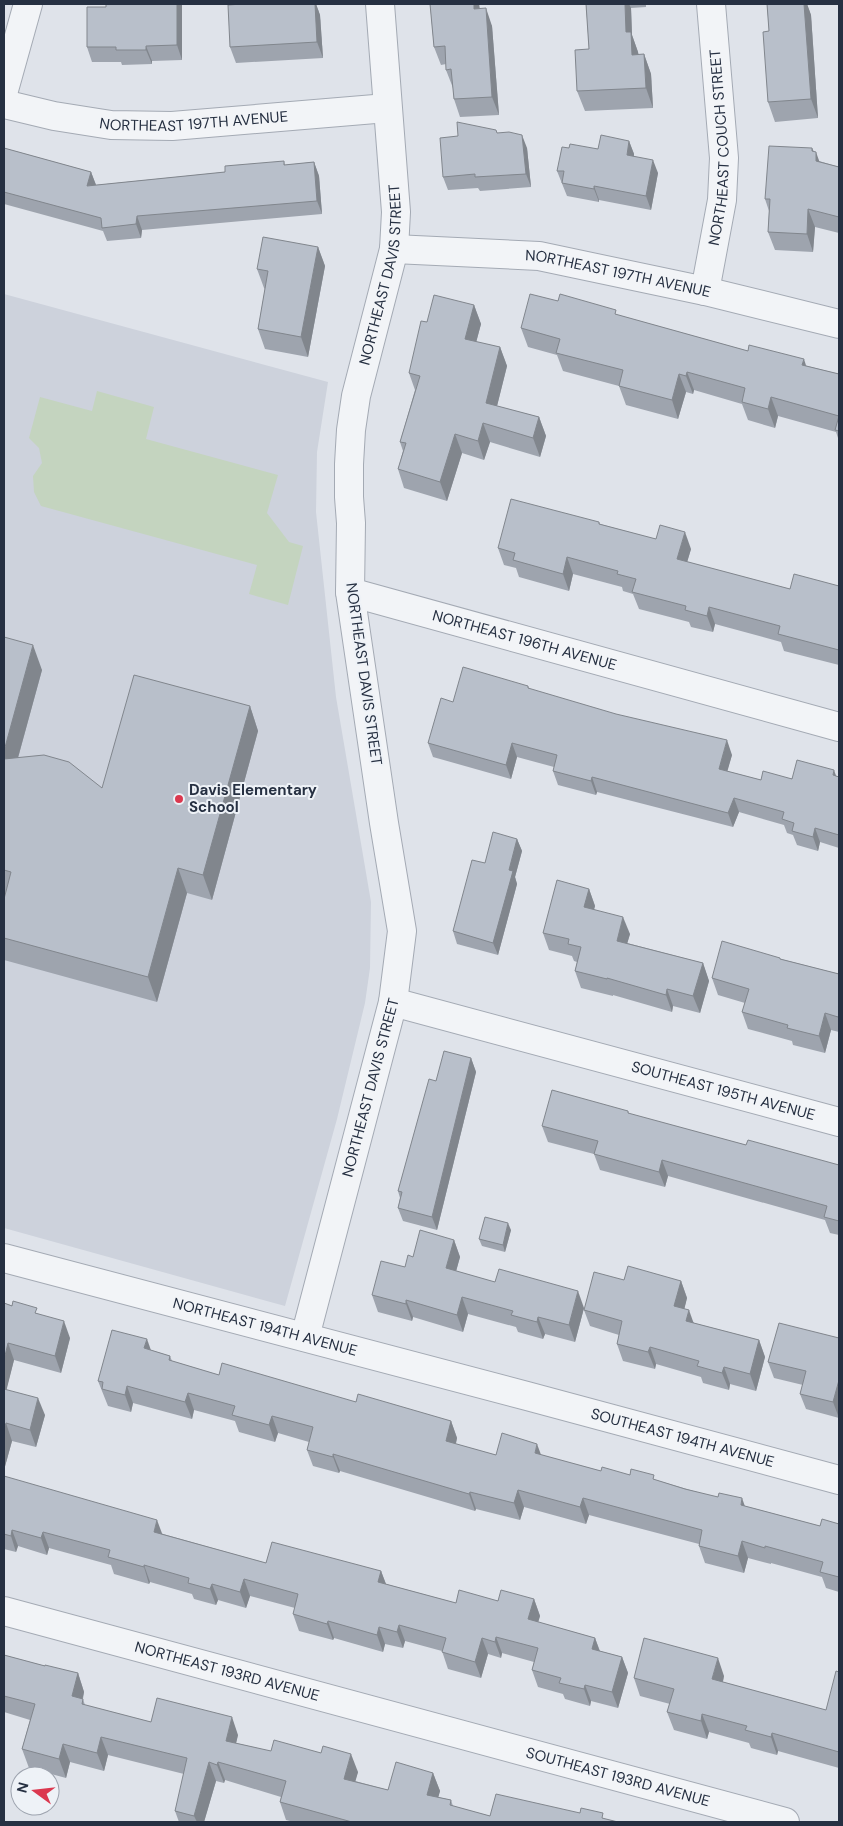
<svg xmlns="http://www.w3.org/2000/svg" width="843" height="1826" viewBox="0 0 843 1826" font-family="'DM Sans',sans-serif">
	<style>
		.built { fill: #cdd2dc }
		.green { fill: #c4d4bf }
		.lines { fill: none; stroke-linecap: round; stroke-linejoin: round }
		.minor-casing { stroke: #a4aab4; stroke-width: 30 }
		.minor { stroke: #f2f4f7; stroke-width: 28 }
		.wall { fill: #9ea4ae }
		.shaded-wall { fill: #81868d }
		.building { fill: #b8bfca; stroke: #81868d }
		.poi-dot { fill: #db384f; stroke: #eef2f7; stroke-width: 2 }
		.labels { text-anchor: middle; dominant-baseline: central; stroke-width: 4; stroke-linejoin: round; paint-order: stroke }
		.street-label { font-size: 15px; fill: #263042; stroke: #eef2f7 }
		.poi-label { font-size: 15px; font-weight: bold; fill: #263042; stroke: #eef2f7; text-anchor: start }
	</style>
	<rect width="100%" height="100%" fill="#dfe3ea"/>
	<polygon class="built" points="4,294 328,382 317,452 316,512 336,697 371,902 370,968 365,1003 337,1119 285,1306 4,1228"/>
	<polygon class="green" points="97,391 154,407 146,439 278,475 267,513 289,542 303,546 288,605 249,594 257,565 41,506 34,492 33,476 42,463 39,448 29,438 40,397 92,411"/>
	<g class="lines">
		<defs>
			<g id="minor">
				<polyline points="4,90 28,4"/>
				<path id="s1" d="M4,104L54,116L111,125L172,126L387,108"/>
				<path id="s2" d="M394,249L539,256L705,291L839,324"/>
				<path id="s3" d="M705,291L722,200L724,158L711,4"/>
				<path id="s4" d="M350,592L839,727"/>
				<path id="s5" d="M393,1002L839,1122"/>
				<path id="s6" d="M4,1258L527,1396L839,1480"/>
				<path id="s7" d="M305,1337L393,1002L402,931L384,823L350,592L351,523L349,497V464L351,430L356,396L394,249L396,212L380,4"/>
				<path id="s8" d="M4,1611L785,1822"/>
			</g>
		</defs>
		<use href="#minor" class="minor-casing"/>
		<use href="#minor" class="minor"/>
	</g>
	<g class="wall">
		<polygon points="106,4 182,4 182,60 152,61 152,64 122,65 121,62 92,62 87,47 106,7"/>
		<polygon points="242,4 316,4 320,15 323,58 236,63 230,47"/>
		<polygon points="430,4 479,4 480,9 492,26 499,115 460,117 454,99 453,88 446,70 446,64 441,65 434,47"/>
		<polygon points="586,4 646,4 646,7 631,8 632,35 638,52 639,55 644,54 651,74 653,108 585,111 577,91 589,49"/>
		<polygon points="767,4 807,4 811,15 818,118 775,122 768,102 769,31"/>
		<polygon points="498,133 527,148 531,187 480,191 478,188 448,190 443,177"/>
		<polygon points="629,141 634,154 634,156 658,173 651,210 599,200 599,202 567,196 557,171 569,148 598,149"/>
		<polygon points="4,148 91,172 96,185 225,172 284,161 285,165 314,162 319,176 322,214 142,230 141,238 107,241 103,231 4,204"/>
		<polygon points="812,148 819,161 839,167 839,233 815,227 813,252 775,250 768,232 769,211 765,199"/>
		<polygon points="318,247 325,266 308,357 265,349 258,329 265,289 264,288 257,269"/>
		<polygon points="558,301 618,315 748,351 839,374 839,441 836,432 778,416 775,428 748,420 742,404 694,390 693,394 686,392 678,419 626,405 619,386 563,371 557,355 528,347 521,328"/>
		<polygon points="474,305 481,324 476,342 500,347 507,366 497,406 539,417 546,436 540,457 490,442 484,460 462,453 447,501 404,488 398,469 403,451 400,442 415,390 409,373 427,322"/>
		<polygon points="599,522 600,524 691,549 687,562 790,589 839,586 839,665 784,651 781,642 715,624 713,632 691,627 689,622 639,609 633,594 623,591 622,587 573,574 569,591 519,577 516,568 504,565 498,548"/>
		<polygon points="4,637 42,670 18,758 102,788 250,706 258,731 212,900 187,893 157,1002 4,960 4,899 6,893 4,892"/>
		<polygon points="528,686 529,689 732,755 727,771 761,780 837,776 839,777 839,848 820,842 818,851 797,845 793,835 787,833 784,825 739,812 733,827 597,792 596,795 558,785 553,771 554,767 517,757 511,779 433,757 428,743 453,702"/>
		<polygon points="517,839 522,851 515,877 517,884 498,955 457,944 453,931"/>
		<polygon points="589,889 595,906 594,909 630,934 627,943 703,963 709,981 700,1013 673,1006 672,1012 613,995 613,996 581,988 575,971 577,962 574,961 572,956 549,950 543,933"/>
		<polygon points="781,959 839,974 839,1032 831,1030 825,1053 793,1045 792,1041 748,1029 742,1012 745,1003 718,995 712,978"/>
		<polygon points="471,1058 476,1072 437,1230 403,1221 398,1208 400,1198 398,1191 436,1081"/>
		<polygon points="628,1111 629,1114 746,1145 839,1165 839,1235 830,1233 825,1220 668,1176 665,1187 600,1170 594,1154 548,1142 542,1126"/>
		<polygon points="511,1230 505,1252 482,1246 479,1239"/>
		<polygon points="454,1240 460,1257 456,1271 584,1308 575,1342 545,1334 543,1339 518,1332 516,1327 468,1314 463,1332 413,1317 412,1321 378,1312 372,1295 405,1267 413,1257"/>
		<polygon points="624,1280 681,1281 687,1298 684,1309 694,1323 759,1340 765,1357 756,1391 730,1384 729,1390 703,1383 701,1377 656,1364 655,1369 623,1361 617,1344 619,1335 590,1326 584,1310"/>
		<polygon points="4,1303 39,1314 70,1338 61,1373 14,1360 6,1390 45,1415 36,1447 12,1441 4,1470"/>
		<polygon points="839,1337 839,1418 806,1409 800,1394 803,1385 774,1378 768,1362 839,1338"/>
		<polygon points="151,1350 170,1356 172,1361 219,1375 356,1402 451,1421 457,1438 456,1444 496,1455 541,1455 601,1471 630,1475 656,1480 745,1506 820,1526 839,1524 839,1592 826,1588 822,1577 771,1563 771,1564 748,1558 744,1573 705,1563 699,1546 699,1544 589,1515 586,1524 524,1507 520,1520 476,1509 475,1511 340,1471 339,1473 313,1466 307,1450 309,1442 278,1433 275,1442 239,1432 235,1421 194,1410 192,1419 133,1403 131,1412 108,1406 98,1381"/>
		<polygon points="4,1476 163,1534 266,1563 381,1571 386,1584 456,1603 534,1599 540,1616 538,1622 595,1638 600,1651 622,1657 628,1673 618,1708 591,1701 590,1706 565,1699 563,1694 538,1687 532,1670 534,1662 502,1653 501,1658 488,1654 481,1678 448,1669 442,1651 405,1641 403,1648 385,1644 383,1652 334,1638 333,1640 299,1631 293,1614 295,1608 250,1596 246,1608 218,1600 216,1605 194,1599 192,1594 150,1582 149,1584 114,1574 111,1565 49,1548 47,1555 18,1546 16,1552 4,1549"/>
		<polygon points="4,1655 45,1666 78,1673 84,1692 83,1699 85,1705 151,1722 238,1735 236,1743 358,1772 355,1781 388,1790 433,1773 440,1791 438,1797 451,1800 453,1806 490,1816 605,1819 618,1822 294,1822 286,1820 280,1802 281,1797 225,1780 224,1783 216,1781 204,1822 179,1822 175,1811 184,1774 108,1755 104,1771 70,1762 66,1778 29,1768 22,1749 30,1720 4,1712"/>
		<polygon points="839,1672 839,1768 778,1751 777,1755 751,1748 749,1743 709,1732 707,1739 674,1730 667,1712 670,1704 640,1696 634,1678 724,1676 723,1682 826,1710"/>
	</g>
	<g class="shaded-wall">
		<polygon points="177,4 182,4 182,60 177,45"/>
		<polygon points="313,4 316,4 320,15 323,58 317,42"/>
		<polygon points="474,4 479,4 481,27 474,9"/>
		<polygon points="625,4 629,4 631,8 632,35 638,52 639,74 632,55 626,32"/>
		<polygon points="804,4 807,4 811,15 818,118 811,99"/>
		<polygon points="486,8 492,26 499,115 492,97"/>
		<polygon points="146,46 152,61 152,64 146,50"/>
		<polygon points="644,54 651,74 653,108 646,88"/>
		<polygon points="522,135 527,148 531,187 526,174"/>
		<polygon points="629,141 634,154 632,169 627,155"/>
		<polygon points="812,148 816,159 816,152 822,169 823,178 812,151"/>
		<polygon points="653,160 658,173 651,210 646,196"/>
		<polygon points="314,162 319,176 322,214 317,201"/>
		<polygon points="91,172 96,185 87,186"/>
		<polygon points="594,186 599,200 599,202 594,189"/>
		<polygon points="808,209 815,227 813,252 807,234"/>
		<polygon points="137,216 142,230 141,238 136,224"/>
		<polygon points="318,247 325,266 308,357 301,337"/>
		<polygon points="474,305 481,324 472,358 465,339"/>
		<polygon points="500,347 507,366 493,422 486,403"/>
		<polygon points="804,359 810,378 802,365"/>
		<polygon points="687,372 694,390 693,394 686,376"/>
		<polygon points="679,374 686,392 678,419 672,400"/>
		<polygon points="771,397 778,416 775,428 768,409"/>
		<polygon points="539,417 546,436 540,457 533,438"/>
		<polygon points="483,423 490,442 484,460 478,441"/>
		<polygon points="455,434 462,453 447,501 440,482"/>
		<polygon points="685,532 691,549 683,576 677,559"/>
		<polygon points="567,557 573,574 569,591 563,574"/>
		<polygon points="709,607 715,624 713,632 707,616"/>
		<polygon points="33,645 42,670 11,783 4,764 4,751"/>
		<polygon points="250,706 258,731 212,900 203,875"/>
		<polygon points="727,740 732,755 724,783 719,769"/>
		<polygon points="512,743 517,757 511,779 506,765"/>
		<polygon points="834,770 839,784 833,775"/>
		<polygon points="592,777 597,792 596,795 591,781"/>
		<polygon points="734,798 739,812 733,827 728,813"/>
		<polygon points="815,828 820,842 818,851 813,837"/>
		<polygon points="517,839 522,851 515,877 517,884 498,955 493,943 509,870"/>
		<polygon points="178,868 187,893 157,1002 148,977"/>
		<polygon points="589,889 595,906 590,924 584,907"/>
		<polygon points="623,917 630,934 623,958 617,941"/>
		<polygon points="703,963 709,981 700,1013 693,996"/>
		<polygon points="667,989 673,1006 672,1012 666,995"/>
		<polygon points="825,1013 831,1030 825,1053 819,1036"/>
		<polygon points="471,1058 476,1072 437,1230 432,1217"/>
		<polygon points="662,1160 668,1176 665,1187 659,1172"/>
		<polygon points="508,1223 511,1230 505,1252 503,1245"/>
		<polygon points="454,1240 460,1257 452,1286 446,1268"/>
		<polygon points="681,1281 687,1298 681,1323 674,1306"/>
		<polygon points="578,1291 584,1308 575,1342 569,1325"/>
		<polygon points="462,1297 468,1314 463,1332 457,1315"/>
		<polygon points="406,1300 413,1317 412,1321 406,1304"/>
		<polygon points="689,1310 695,1327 686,1321"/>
		<polygon points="538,1317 545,1334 543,1339 537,1322"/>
		<polygon points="64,1321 70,1338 61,1373 55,1356"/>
		<polygon points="147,1339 153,1356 144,1348"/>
		<polygon points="759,1340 765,1357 756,1391 750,1374"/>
		<polygon points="8,1343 14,1360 4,1400 4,1360"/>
		<polygon points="650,1347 656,1364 655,1369 648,1352"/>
		<polygon points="724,1367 730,1384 729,1390 722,1373"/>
		<polygon points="839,1380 839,1418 833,1402"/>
		<polygon points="127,1386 133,1403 131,1412 125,1395"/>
		<polygon points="188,1393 194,1410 192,1419 185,1402"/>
		<polygon points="38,1398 45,1415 36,1447 30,1430"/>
		<polygon points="272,1416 278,1433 275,1442 269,1425"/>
		<polygon points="451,1421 457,1438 452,1458 446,1441"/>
		<polygon points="6,1423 12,1441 4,1470 4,1430"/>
		<polygon points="537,1444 543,1460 535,1453"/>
		<polygon points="333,1454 340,1471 339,1473 333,1457"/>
		<polygon points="518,1490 524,1507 520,1520 514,1503"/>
		<polygon points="470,1492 476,1509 475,1511 469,1494"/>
		<polygon points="583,1498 589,1515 586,1524 580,1507"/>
		<polygon points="742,1498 748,1515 741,1505"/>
		<polygon points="157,1520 163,1536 154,1532"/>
		<polygon points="12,1530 18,1546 16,1552 11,1536"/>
		<polygon points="43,1532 49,1548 47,1555 41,1538"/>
		<polygon points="742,1541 748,1558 744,1573 738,1556"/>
		<polygon points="144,1565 150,1582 149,1584 144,1567"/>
		<polygon points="381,1571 387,1587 378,1582"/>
		<polygon points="244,1579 250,1596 246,1608 240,1592"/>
		<polygon points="212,1584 218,1600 216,1605 210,1589"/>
		<polygon points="534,1599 540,1616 534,1636 528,1619"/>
		<polygon points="328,1621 334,1638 333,1640 327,1624"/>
		<polygon points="399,1625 405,1641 403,1648 397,1632"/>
		<polygon points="379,1627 385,1644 383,1652 377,1635"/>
		<polygon points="496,1637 502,1653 501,1658 495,1642"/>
		<polygon points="482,1638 488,1654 481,1678 475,1662"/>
		<polygon points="595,1638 601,1655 592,1649"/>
		<polygon points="622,1657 628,1673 618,1708 612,1692"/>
		<polygon points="718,1658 724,1676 719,1697 712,1679"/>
		<polygon points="78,1673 84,1692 79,1714 72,1696"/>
		<polygon points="585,1685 591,1701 590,1706 584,1689"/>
		<polygon points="702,1714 709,1732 707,1739 701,1721"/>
		<polygon points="232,1717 238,1735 232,1760 226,1741"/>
		<polygon points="772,1733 778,1751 777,1755 771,1737"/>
		<polygon points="101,1737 108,1755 104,1771 97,1753"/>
		<polygon points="63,1744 70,1762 66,1778 59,1759"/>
		<polygon points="351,1754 358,1772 351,1797 344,1779"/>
		<polygon points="209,1762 216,1781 204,1822 197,1822 194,1816"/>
		<polygon points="218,1762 225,1780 224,1783 217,1765"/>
		<polygon points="433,1773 440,1791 434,1813 427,1795"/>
	</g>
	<g class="building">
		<polygon points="106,4 177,4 177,45 146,46 146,50 116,50 116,47 87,47 87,7 106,7"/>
		<polygon points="242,4 315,4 317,42 230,47 228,5"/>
		<polygon points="430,4 474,4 474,9 486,8 492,97 454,99 451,69 446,70 445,46 434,47"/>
		<polygon points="586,4 625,4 626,32 631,32 632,55 644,54 646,88 577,91 575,50 589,49"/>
		<polygon points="767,4 804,4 811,99 768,102 763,32 769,31"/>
		<polygon points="457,122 496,130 497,133 509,132 522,135 526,174 475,177 475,174 443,177 440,138 458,136"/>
		<polygon points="601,135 629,141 627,155 653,160 646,196 594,186 594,189 562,183 564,171 557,171 562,147 569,148 570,144 598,149"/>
		<polygon points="769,146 812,148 812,151 816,152 816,161 839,167 839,217 808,209 807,234 768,232 770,199 765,199"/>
		<polygon points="4,148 91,172 87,186 225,172 225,166 284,161 284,165 314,162 317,201 137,216 136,224 102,228 101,218 4,192"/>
		<polygon points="263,237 318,247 301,337 258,329 268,271 257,269"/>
		<polygon points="530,294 558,301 560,294 616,310 615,314 748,351 749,345 804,359 802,365 839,374 839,431 835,430 839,416 771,397 768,409 742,402 745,388 687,372 686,376 679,374 672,400 619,386 623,370 556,353 560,339 521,328"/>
		<polygon points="434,295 474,305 465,339 500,347 486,403 539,417 533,438 483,423 478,441 455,434 440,482 398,469 406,443 400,442 420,376 409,373 421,321 427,322"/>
		<polygon points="511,499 599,522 599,524 656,539 660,525 685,532 677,559 790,589 794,574 839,586 839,650 778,634 780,626 709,607 707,616 685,610 686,606 632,592 636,579 617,574 618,571 567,557 563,574 513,560 515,553 498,548"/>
		<polygon points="4,637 33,645 4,751"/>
		<polygon points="463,667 528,686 528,688 616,714 727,740 719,769 761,780 763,771 792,779 797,760 834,770 833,775 839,777 839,835 815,828 813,837 792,831 794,823 782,819 784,812 734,798 728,813 592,777 591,781 553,771 557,755 512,743 506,765 428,743 441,698 453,702"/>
		<polygon points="134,675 250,706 203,875 178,868 148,977 4,938 4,899 11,872 4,870 4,759 44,755 69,762 102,788"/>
		<polygon points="493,832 517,839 509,870 513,871 493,943 453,931 472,860 485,863"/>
		<polygon points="557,880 589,889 584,907 623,917 617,941 703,963 693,996 667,989 666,995 607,978 607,979 575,971 581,947 568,944 569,939 543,933"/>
		<polygon points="722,941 780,958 780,959 839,974 839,1014 838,1017 825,1013 819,1036 787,1028 788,1025 742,1012 749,989 712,978"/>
		<polygon points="444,1051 471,1058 432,1217 398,1208 402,1192 398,1191 429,1079 436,1081"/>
		<polygon points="552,1090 628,1111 628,1113 746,1145 748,1140 839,1165 839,1221 824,1217 827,1206 662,1160 659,1172 594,1154 598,1141 542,1126"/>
		<polygon points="485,1217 508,1223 503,1245 479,1239"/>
		<polygon points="420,1230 454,1240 446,1268 495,1282 499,1269 578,1291 569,1325 538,1317 537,1322 511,1315 513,1311 462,1297 457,1315 406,1300 406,1304 372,1295 381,1261 405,1267 408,1255 413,1257"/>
		<polygon points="628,1266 681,1281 674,1306 689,1310 686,1321 759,1340 750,1374 724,1367 722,1373 697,1366 699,1361 650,1347 648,1352 617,1344 622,1321 584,1310 594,1272 624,1280"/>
		<polygon points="13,1301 37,1308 35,1313 64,1321 55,1356 8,1343 4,1360 4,1303 12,1306"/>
		<polygon points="779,1323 839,1338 839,1337 839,1380 833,1402 800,1394 806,1371 768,1362"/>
		<polygon points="112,1330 147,1339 144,1348 170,1356 169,1360 219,1375 222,1363 356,1402 358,1394 451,1421 446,1441 496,1455 502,1433 537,1444 535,1453 601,1471 602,1467 630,1475 631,1469 654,1475 653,1479 685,1489 718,1497 719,1493 742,1498 741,1505 820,1526 822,1519 839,1524 839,1577 820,1572 823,1562 765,1546 765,1548 742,1541 738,1556 699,1546 702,1530 583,1498 580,1507 518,1490 514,1503 470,1492 469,1494 333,1454 333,1457 307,1450 313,1427 272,1416 269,1425 232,1415 235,1406 188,1393 185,1402 127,1386 125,1395 102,1389 103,1382 98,1381"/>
		<polygon points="4,1389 38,1398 30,1430 6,1423 4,1430"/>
		<polygon points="4,1476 157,1520 154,1532 266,1563 272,1542 381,1571 378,1582 456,1603 459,1590 498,1601 501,1590 534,1599 528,1619 595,1638 592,1649 622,1657 612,1692 585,1685 584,1689 559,1683 561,1678 532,1670 538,1648 496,1637 495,1642 482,1638 475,1662 442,1652 446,1638 399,1625 397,1632 379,1627 377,1635 328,1621 327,1624 293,1614 298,1594 244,1579 240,1592 212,1584 210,1589 188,1583 189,1578 144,1565 144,1567 108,1557 110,1550 43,1532 41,1538 12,1530 11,1536 4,1534"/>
		<polygon points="644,1638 718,1658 712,1679 826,1710 836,1671 839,1672 839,1752 772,1733 771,1737 745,1730 747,1726 702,1714 701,1721 667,1712 674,1689 634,1678"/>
		<polygon points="4,1655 45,1666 45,1665 78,1673 72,1696 83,1699 82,1704 151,1722 157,1698 232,1717 226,1741 271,1751 274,1740 321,1753 323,1746 351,1754 344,1779 388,1790 396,1762 433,1773 427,1795 451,1800 450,1805 490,1816 496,1794 580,1813 581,1808 603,1813 602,1818 618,1822 352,1822 280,1802 286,1781 218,1762 217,1765 209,1762 194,1816 175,1811 187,1758 101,1737 97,1753 63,1744 59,1759 22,1749 35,1704 4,1696"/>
	</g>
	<circle class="poi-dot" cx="179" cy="799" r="5"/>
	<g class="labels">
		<g class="street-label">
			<text stroke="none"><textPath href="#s1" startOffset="192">NORTHEAST 197TH AVENUE</textPath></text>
			<text stroke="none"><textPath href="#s3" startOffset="145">NORTHEAST COUCH STREET</textPath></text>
			<text stroke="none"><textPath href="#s7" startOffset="1082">NORTHEAST DAVIS STREET</textPath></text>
			<text stroke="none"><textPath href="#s2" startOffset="226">NORTHEAST 197TH AVENUE</textPath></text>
			<text stroke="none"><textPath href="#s4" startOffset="181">NORTHEAST 196TH AVENUE</textPath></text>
			<text transform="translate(364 674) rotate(82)">NORTHEAST DAVIS STREET</text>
			<text stroke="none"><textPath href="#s7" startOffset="258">NORTHEAST DAVIS STREET</textPath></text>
			<text stroke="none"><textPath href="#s5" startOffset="342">SOUTHEAST 195TH AVENUE</textPath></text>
			<text stroke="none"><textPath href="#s6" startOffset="270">NORTHEAST 194TH AVENUE</textPath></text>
			<text stroke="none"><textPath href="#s6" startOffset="702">SOUTHEAST 194TH AVENUE</textPath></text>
			<text stroke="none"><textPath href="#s8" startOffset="231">NORTHEAST 193RD AVENUE</textPath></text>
			<text stroke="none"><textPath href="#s8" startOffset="636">SOUTHEAST 193RD AVENUE</textPath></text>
		</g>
		<g class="poi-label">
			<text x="189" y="790">Davis Elementary<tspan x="189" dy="17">School</tspan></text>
		</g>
	</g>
	<rect width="843" height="1826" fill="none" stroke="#263042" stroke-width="10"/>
	<g transform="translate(35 1791) rotate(285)"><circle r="24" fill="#eef2f7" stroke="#9ea4af"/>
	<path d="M0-4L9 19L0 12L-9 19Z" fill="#db384f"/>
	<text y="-8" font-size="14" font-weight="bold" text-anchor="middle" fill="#263042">N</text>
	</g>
</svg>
